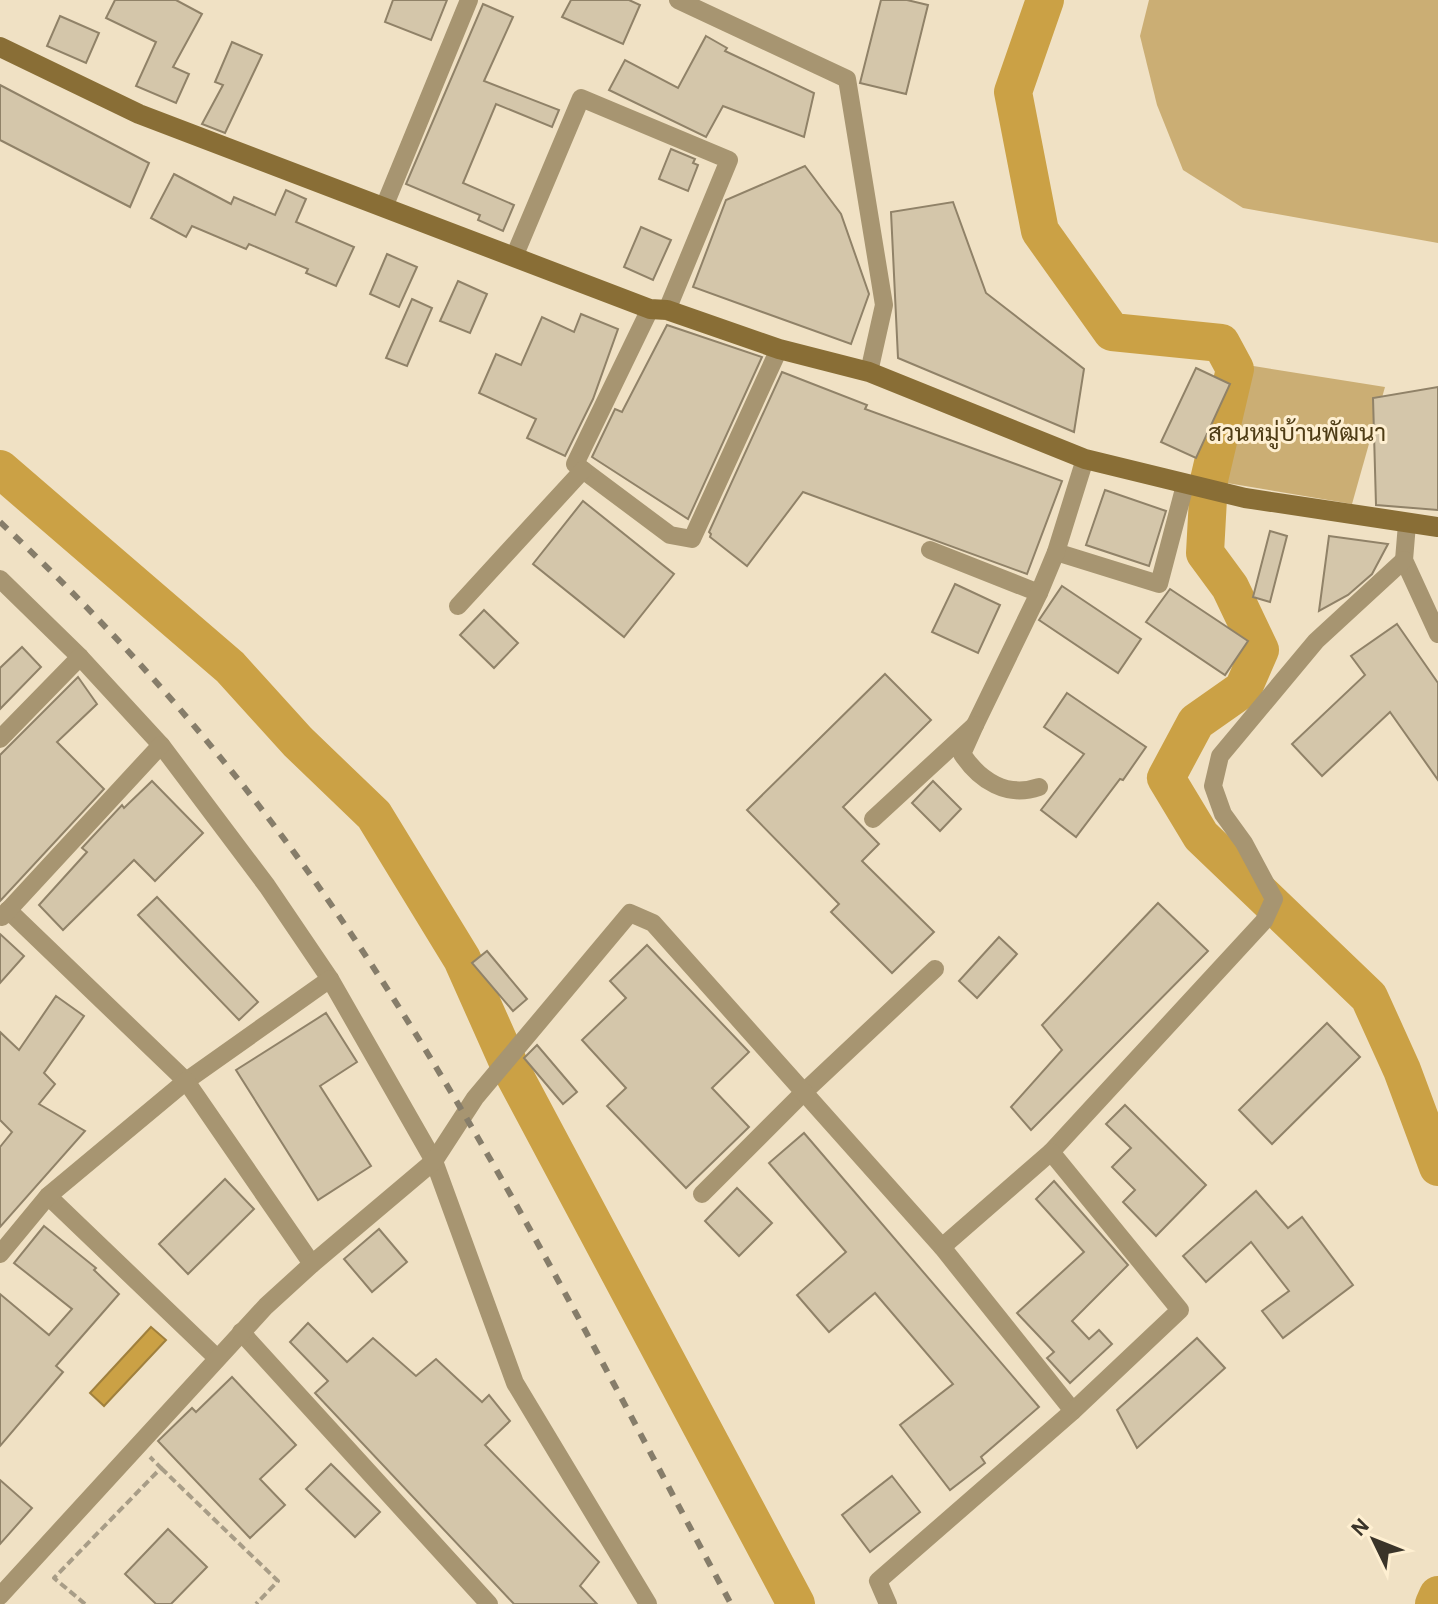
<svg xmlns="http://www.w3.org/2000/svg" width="1438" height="1604" viewBox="0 0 1438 1604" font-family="'Alegreya Sans',Sarabun,sans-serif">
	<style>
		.green { fill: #cbae74 }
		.water { fill: #cba145; stroke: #a0803d; stroke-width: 2 }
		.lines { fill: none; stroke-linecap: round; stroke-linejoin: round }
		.river { stroke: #cba145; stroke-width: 38 }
		.building { fill: #d4c6aa; stroke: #908268; stroke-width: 2 }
		.path { stroke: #a89d87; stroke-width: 4; stroke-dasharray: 8 4; stroke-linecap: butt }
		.street { stroke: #a79571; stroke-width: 18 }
		.secondary { stroke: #896e36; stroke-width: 20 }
		.rail { stroke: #867d6a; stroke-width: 6; stroke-dasharray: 10 10; stroke-linecap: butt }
		.labels { text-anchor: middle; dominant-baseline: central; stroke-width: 6; stroke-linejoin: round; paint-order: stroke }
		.park-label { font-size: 24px; fill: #4e3c15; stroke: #feefd1 }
	</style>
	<rect width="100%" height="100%" fill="#f0e1c4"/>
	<g class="green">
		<polygon points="1149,0 1438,0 1438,243 1243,208 1183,170 1157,105 1140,36"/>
		<polygon points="1241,364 1385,387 1352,504 1209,480"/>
	</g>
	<polygon class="water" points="151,1327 166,1340 104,1406 90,1393"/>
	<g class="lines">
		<g class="river">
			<polyline points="1045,0 1013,92 1040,231 1112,332 1221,343 1235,369 1209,480 1205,553 1230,587 1260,650 1243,689 1196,722 1166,778 1201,836 1369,997 1402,1070 1438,1167"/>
			<polyline points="0,469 230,667 298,742 374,815 462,959 511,1069 796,1604"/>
			<polyline points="1434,1604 1438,1595"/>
		</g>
	</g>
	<g class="building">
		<polygon points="115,0 176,0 202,14 173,67 189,74 176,103 136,86 156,42 106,18"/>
		<polygon points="393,0 447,0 431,40 385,22"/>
		<polygon points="571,0 629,0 640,5 623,44 562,17"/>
		<polygon points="881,0 907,0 928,5 906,94 860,83"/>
		<polygon points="483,4 513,17 484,81 559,110 552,127 496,104 463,183 514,205 503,231 478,220 480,215 406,184"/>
		<polygon points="60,16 99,33 86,63 47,46"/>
		<polygon points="706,36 727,48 725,51 814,93 804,137 723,106 706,137 609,90 625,60 678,88"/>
		<polygon points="232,42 262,55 225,133 202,124 223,85 215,82"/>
		<polygon points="0,85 149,163 130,207 0,140"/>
		<polygon points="671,149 695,159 693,163 698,165 688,191 659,179"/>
		<polygon points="805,166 841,214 869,294 851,344 693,287 726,200"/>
		<polygon points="174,174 231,204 234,197 275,215 286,190 306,199 296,222 354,247 336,286 306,273 308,269 249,244 246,249 192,226 186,237 151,218"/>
		<polygon points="953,202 986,293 1084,369 1074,432 898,358 891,212"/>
		<polygon points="641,227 671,240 653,280 624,267"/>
		<polygon points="387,254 417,267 399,307 370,294"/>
		<polygon points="458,281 487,294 470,333 440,321"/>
		<polygon points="412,299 432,308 407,366 386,358"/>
		<polygon points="581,314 618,329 593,399 565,456 527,438 536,419 479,393 496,354 521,365 542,317 574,332"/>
		<polygon points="667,325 762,357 688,519 592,457 615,409 622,412"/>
		<polygon points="1196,368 1230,384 1196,458 1161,442"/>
		<polygon points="782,372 867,405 865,409 1062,481 1027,574 803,492 747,566 710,537 711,534 709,532"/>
		<polygon points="1438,387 1438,510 1376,505 1373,398"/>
		<polygon points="1105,490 1166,511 1149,566 1086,545"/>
		<polygon points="583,501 674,574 624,637 533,564"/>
		<polygon points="1270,531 1287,536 1270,602 1253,597"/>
		<polygon points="1329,536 1388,544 1372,574 1348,595 1319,611"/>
		<polygon points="955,584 1000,605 978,653 932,632"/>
		<polygon points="1062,586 1141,639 1118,673 1039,620"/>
		<polygon points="1170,589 1248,641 1225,675 1146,622"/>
		<polygon points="484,610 518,643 494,668 460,635"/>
		<polygon points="1397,624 1438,683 1438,780 1390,712 1322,776 1292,744 1365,675 1351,656"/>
		<polygon points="22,647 41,667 0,709 0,668"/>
		<polygon points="885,674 931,720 843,807 879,844 862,861 934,932 892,973 831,912 839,904 747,810"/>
		<polygon points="78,677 97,704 57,742 104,789 0,901 0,755"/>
		<polygon points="1067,693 1146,747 1123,780 1120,779 1076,837 1041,810 1084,754 1044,727"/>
		<polygon points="152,781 203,833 155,881 134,860 63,930 39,905 87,852 82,848 122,805 124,808"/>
		<polygon points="933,781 961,809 940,831 912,803"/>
		<polygon points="157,897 258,1002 239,1020 138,915"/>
		<polygon points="1158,903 1208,951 1031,1130 1011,1107 1062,1050 1042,1025"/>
		<polygon points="0,934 24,956 0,983"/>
		<polygon points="999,937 1017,954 977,998 959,981"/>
		<polygon points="647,945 749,1052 712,1088 749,1127 686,1188 607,1106 626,1088 582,1040 626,998 610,981"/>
		<polygon points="487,951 527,999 513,1011 472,963"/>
		<polygon points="56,996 84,1016 44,1073 55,1084 39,1104 85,1131 0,1227 0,1147 12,1132 0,1120 0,1032 19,1050"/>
		<polygon points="326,1013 357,1062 320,1086 371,1166 318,1200 236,1070"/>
		<polygon points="1327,1023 1360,1057 1272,1144 1239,1110"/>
		<polygon points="537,1045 577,1092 563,1104 524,1058"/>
		<polygon points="1125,1105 1206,1185 1156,1236 1123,1202 1135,1190 1112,1167 1131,1148 1106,1124"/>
		<polygon points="804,1133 1039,1407 981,1457 985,1463 950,1490 900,1425 953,1384 875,1293 829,1332 797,1295 846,1252 769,1163"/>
		<polygon points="225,1179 254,1209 188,1274 159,1244"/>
		<polygon points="1054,1181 1128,1265 1072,1321 1089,1339 1099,1330 1112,1344 1070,1383 1047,1358 1054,1352 1017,1313 1084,1252 1036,1199"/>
		<polygon points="737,1188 772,1223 739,1256 705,1221"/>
		<polygon points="1256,1191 1288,1228 1302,1217 1353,1285 1283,1338 1262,1311 1289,1291 1251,1242 1206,1282 1183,1256"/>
		<polygon points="44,1226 96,1268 94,1270 119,1294 56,1366 63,1372 0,1446 0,1294 49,1335 72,1309 14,1263"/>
		<polygon points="379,1229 407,1262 372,1292 344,1259"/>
		<polygon points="308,1323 347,1362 373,1338 416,1376 436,1359 482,1402 489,1395 510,1421 485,1445 599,1562 580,1586 597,1604 514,1604 315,1393 328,1381 290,1342"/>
		<polygon points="1197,1338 1225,1368 1137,1448 1117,1410"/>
		<polygon points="232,1377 296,1445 260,1479 285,1505 250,1538 158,1441 192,1408 196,1412"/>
		<polygon points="331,1464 380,1512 355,1537 306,1489"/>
		<polygon points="892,1476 920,1512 870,1552 842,1515"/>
		<polygon points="0,1480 32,1508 0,1544"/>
		<polygon points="168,1529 207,1567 171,1604 156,1604 125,1574"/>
	</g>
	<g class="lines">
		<g class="path">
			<polyline points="161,1468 278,1581 256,1604"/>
			<polyline points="85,1604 54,1578 161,1468 150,1457"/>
		</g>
		<g class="street">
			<polyline points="678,0 847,79 884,305 869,372"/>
			<polyline points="384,207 469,0"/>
			<polyline points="514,257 581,98 729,160 667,310"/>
			<polyline points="650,309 575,464 670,535 692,539 779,349"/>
			<polyline points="1407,524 1404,560 1438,634"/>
			<polyline points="930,550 1039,593"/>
			<polyline points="1056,552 1159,584 1185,485"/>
			<polyline points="0,579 80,657"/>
			<polyline points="458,606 583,470"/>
			<polyline points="975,725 1039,593 1056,552 1085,459"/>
			<polyline points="0,739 80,657 161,745 267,886 330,979"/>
			<path d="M873,819L975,725L962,754C980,781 1007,798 1039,787"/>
			<polyline points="8,910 186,1081 330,979 434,1161 515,1383 648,1604"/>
			<polyline points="2,917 161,745"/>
			<polyline points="1051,1152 1264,921 1274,899 1244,843 1223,814 1213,786 1220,756 1316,641 1404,560"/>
			<polyline points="702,1194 804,1092 935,969"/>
			<polyline points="48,1196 217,1358"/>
			<polyline points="942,1247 1073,1411"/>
			<polyline points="0,1254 48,1196 186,1081 312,1264"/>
			<polyline points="241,1332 489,1604"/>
			<polyline points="0,1596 266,1306 312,1264 434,1161 475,1098 630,913 653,923 942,1247 1051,1152 1180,1310 1073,1411 878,1581 888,1604"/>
		</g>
		<polyline class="secondary" points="0,47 139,114 650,309 667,310 779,349 869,372 1085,459 1245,498 1438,527"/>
		<path class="rail" d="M0,522C114,629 218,746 309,873C472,1102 598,1357 731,1604"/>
	</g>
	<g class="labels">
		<g class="park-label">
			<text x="1297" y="434">สวนหมู่บ้านพัฒนา</text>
		</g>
	</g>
	<g transform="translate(1374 1540) rotate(313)" stroke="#feefd1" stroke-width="6" paint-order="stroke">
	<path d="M0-6L14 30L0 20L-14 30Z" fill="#3a3429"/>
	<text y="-12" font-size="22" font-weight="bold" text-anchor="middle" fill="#3a3429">N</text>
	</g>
</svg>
